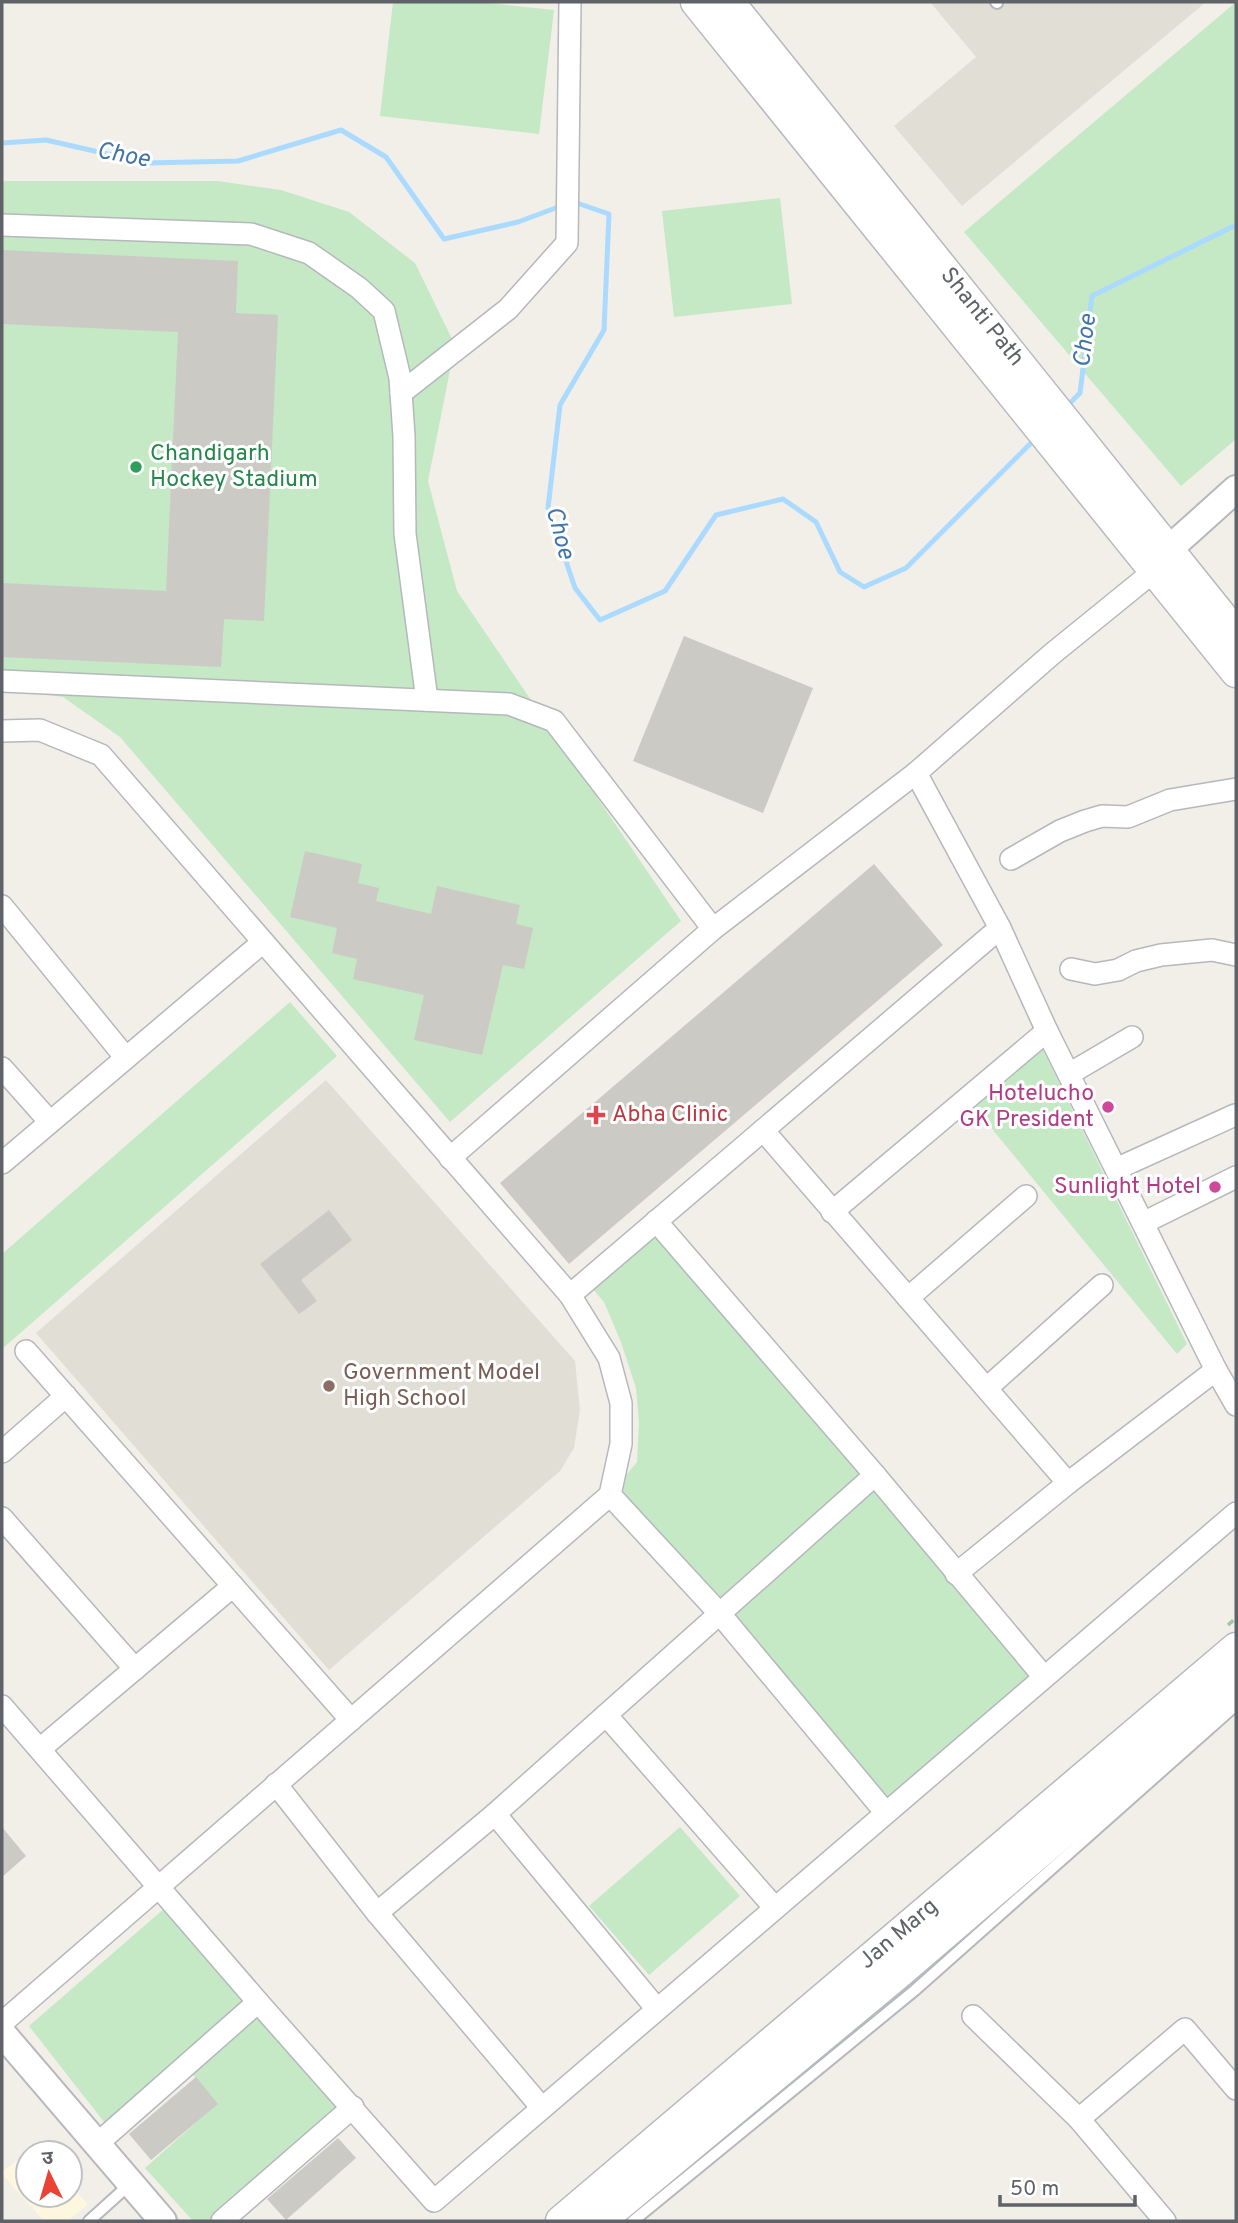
<svg xmlns="http://www.w3.org/2000/svg" width="1238" height="2223" viewBox="0 0 1238 2223" font-family="Overpass,'Noto Sans Devanagari',sans-serif">
	<style>
		.commercial { fill: #fef7e0 }
		.education { fill: #e1ded6 }
		.green { fill: #c5e8c5 }
		.lines { fill: none; stroke-linecap: round; stroke-linejoin: round }
		.stream { stroke: #aadaff; stroke-width: 5 }
		.building { fill: #cccac5 }
		.service-casing { stroke: #b5b8bc; stroke-width: 14 }
		.minor-casing { stroke: #b5b8bc; stroke-width: 24 }
		.tertiary-casing { stroke: #b5b8bc; stroke-width: 30 }
		.secondary-casing { stroke: #b6babf; stroke-width: 33 }
		.path { stroke: #9cc7a9; stroke-width: 3.5; stroke-dasharray: 7 3.5; stroke-linecap: butt }
		.service { stroke: #fff; stroke-width: 10 }
		.minor { stroke: #fff; stroke-width: 21 }
		.tertiary { stroke: #fff; stroke-width: 26 }
		.secondary { stroke: #fff; stroke-width: 30 }
		.leisure-dot { fill: #2e9e5b; stroke: #fff; stroke-width: 2.5 }
		.hotel-dot { fill: #d1479c; stroke: #fff; stroke-width: 2.5 }
		.health-dot { fill: #e0444e; stroke: #fff; stroke-width: 2.5 }
		.education-dot { fill: #8d6e63; stroke: #fff; stroke-width: 2.5 }
		.labels { text-anchor: middle; dominant-baseline: central; stroke-width: 6; stroke-linejoin: round; paint-order: stroke }
		.street-label { font-size: 23px; fill: #5f6368; stroke: #fff }
		.leisure-label { font-size: 23px; fill: #27864d; stroke: #fff; text-anchor: start }
		.hotel-label { font-size: 23px; fill: #b23c85; stroke: #fff; text-anchor: end }
		.health-label { font-size: 23px; fill: #be3a42; stroke: #fff; text-anchor: start }
		.education-label { font-size: 23px; fill: #785e54; stroke: #fff; text-anchor: start }
		.water-label { font-size: 24px; font-style: italic; fill: #4174aa; stroke: #fff }
	</style>
	<rect width="100%" height="100%" fill="#f1efe8"/>
	<polygon class="commercial" points="33,2148 38,2153 28,2153 28,2195 70,2195 70,2186 88,2204 68,2221 44,2221 2,2174 2,2172"/>
	<g class="education">
		<polygon points="930,2 1206,2 962,206 894,126 976,57"/>
		<polygon points="326,1080 575,1361 580,1410 574,1448 560,1471 329,1670 36,1333"/>
	</g>
	<g class="green">
		<polygon points="393,2 478,2 554,10 539,134 380,116"/>
		<polygon points="1236,2 1236,439 1181,486 964,232"/>
		<polygon points="2,181 217,181 281,190 349,212 415,263 455,345 428,481 457,591 681,921 450,1122 120,737 63,697 2,689"/>
		<polygon points="780,198 792,304 674,317 662,211"/>
		<polygon points="290,1002 337,1056 2,1349 2,1254"/>
		<polygon points="1043,1050 1187,1344 1177,1354 974,1107"/>
		<polygon points="656,1221 1044,1677 886,1813 610,1495 637,1462 639,1423 636,1388 621,1342 604,1302 586,1281"/>
		<polygon points="680,1827 740,1896 649,1975 589,1906"/>
		<polygon points="173,1901 254,1997 108,2127 29,2026"/>
		<polygon points="265,2009 347,2101 210,2221 193,2221 145,2168 217,2104 192,2073"/>
	</g>
	<g class="lines">
		<g class="stream">
			<polyline points="2,143 46,140 147,163 238,161 341,130 386,157 444,239 518,222 561,206"/>
			<polyline points="574,202 609,214 604,330 560,405 548,508 575,588 600,620 665,591 716,515 783,499 816,522 840,572 864,587 906,568 1036,438"/>
			<polyline points="1067,406 1080,393 1092,296 1236,225"/>
		</g>
	</g>
	<g class="building">
		<polygon points="2,250 238,261 236,313 278,315 264,621 224,619 221,667 2,657 2,583 166,591 178,332 2,324"/>
		<polygon points="684,636 813,688 763,813 633,761"/>
		<polygon points="305,851 362,864 358,883 379,888 376,901 431,914 437,886 520,905 516,924 533,928 524,969 503,965 482,1055 414,1040 424,995 353,979 357,959 332,953 337,928 290,917"/>
		<polygon points="874,864 943,945 569,1264 500,1183"/>
		<polygon points="329,1210 352,1240 301,1280 317,1301 299,1314 260,1264"/>
		<polygon points="2,1827 26,1856 2,1877"/>
		<polygon points="196,2077 218,2104 151,2160 129,2134"/>
		<polygon points="338,2138 356,2158 286,2220 267,2199"/>
	</g>
	<g class="lines">
		<defs>
			<g id="service">
				<polyline points="996,2 997,3"/>
				<polyline points="89,2221 130,2184"/>
				<polyline points="633,2221 915,1990 1236,1705"/>
			</g>
			<g id="minor">
				<polyline points="2,225 251,234 309,253 359,288 384,311 400,378 404,436 405,534 427,700"/>
				<polyline points="401,393 508,309 567,243 570,2"/>
				<polyline points="2,681 509,704 554,721 713,929"/>
				<polyline points="2,731 40,730 101,755 570,1295 609,1358 621,1403 621,1444 610,1495 2,2023"/>
				<polyline points="916,773 1000,928 1047,1031 1216,1370 1236,1405"/>
				<polyline points="1011,859 1060,831 1085,821 1102,816 1128,817 1170,800 1236,789"/>
				<polyline points="2,906 126,1058"/>
				<polyline points="1071,969 1095,974 1118,970 1136,961 1161,955 1212,950 1236,955"/>
				<polyline points="2,1068 50,1122"/>
				<polyline points="1069,1074 1132,1037"/>
				<polyline points="763,1130 1068,1483"/>
				<polyline points="450,1158 713,929 916,773 1052,654 1153,572"/>
				<polyline points="2,1163 263,942"/>
				<polyline points="1116,1169 1235,1115"/>
				<polyline points="832,1212 1047,1031"/>
				<polyline points="656,1221 875,1475 1044,1677"/>
				<polyline points="1143,1223 1236,1177"/>
				<polyline points="570,1295 1000,928"/>
				<polyline points="908,1298 1026,1196"/>
				<polyline points="26,1351 351,1720"/>
				<polyline points="987,1388 1102,1285"/>
				<polyline points="2,1452 66,1396"/>
				<polyline points="610,1495 720,1614 886,1813"/>
				<polyline points="2,1518 135,1669"/>
				<polyline points="956,1574 1068,1483 1216,1370"/>
				<polyline points="2,1706 258,2002 434,2201 1236,1513"/>
				<polyline points="606,1715 775,1908"/>
				<polyline points="40,1749 233,1586"/>
				<polyline points="276,1784 377,1913 542,2108"/>
				<polyline points="495,1814 657,2009"/>
				<polyline points="377,1913 495,1814 875,1475"/>
				<polyline points="973,2016 1079,2119 1165,2221"/>
				<polyline points="1079,2119 1185,2029 1236,2089"/>
				<polyline points="97,2144 258,2002"/>
				<polyline points="222,2221 353,2107"/>
			</g>
			<g id="tertiary">
				<polyline points="1168,550 1236,489"/>
				<polyline points="2,2033 163,2221"/>
			</g>
			<g id="secondary">
				<polyline points="696,2 1236,672"/>
				<path id="s1" d="M729,2L1236,634"/>
				<path id="s2" d="M561,2221L1236,1648"/>
				<polyline points="600,2221 900,1972 1236,1684"/>
			</g>
		</defs>
		<use href="#service" class="service-casing"/>
		<use href="#minor" class="minor-casing"/>
		<use href="#tertiary" class="tertiary-casing"/>
		<use href="#secondary" class="secondary-casing"/>
		<polyline class="path" points="1228,1625 1236,1618"/>
		<use href="#service" class="service"/>
		<use href="#minor" class="minor"/>
		<use href="#tertiary" class="tertiary"/>
		<use href="#secondary" class="secondary"/>
	</g>
	<circle class="leisure-dot" cx="136" cy="467" r="7"/>
	<g class="hotel-dot">
		<circle cx="1108" cy="1107" r="7"/>
		<circle cx="1215" cy="1187" r="7"/>
	</g>
	<path class="health-dot" d="M592.5 1104.5h7v7h7v7h-7v7h-7v-7h-7v-7h7z"/>
	<circle class="education-dot" cx="329" cy="1386" r="7"/>
	<g class="labels">
		<g class="street-label">
			<text stroke="none"><textPath href="#s1" startOffset="404">Shanti Path</textPath></text>
			<text stroke="none"><textPath href="#s2" startOffset="443">Jan Marg</textPath></text>
		</g>
		<g class="leisure-label">
			<text x="150" y="454">Chandigarh<tspan x="150" dy="26">Hockey Stadium</tspan></text>
		</g>
		<g class="hotel-label">
			<text x="1094" y="1094">Hotelucho<tspan x="1094" dy="26">GK President</tspan></text>
			<text x="1201" y="1187">Sunlight Hotel</text>
		</g>
		<g class="health-label">
			<text x="612" y="1115">Abha Clinic</text>
		</g>
		<g class="education-label">
			<text x="343" y="1373">Government Model<tspan x="343" dy="26">High School</tspan></text>
		</g>
		<g class="water-label">
			<text transform="translate(123 156) rotate(10)">Choe</text>
			<text transform="translate(1086 341) rotate(-83)">Choe</text>
			<text transform="translate(559 533) rotate(75)">Choe</text>
		</g>
	</g>
	<rect width="1238" height="2223" fill="none" stroke="#5f6368" stroke-width="7"/>
	<g transform="translate(49 2174) rotate(355)"><circle r="33" fill="#ffffff" stroke="#bfc1c3" stroke-width="2"/>
	<path d="M0-5L12 26L0 18L-12 26Z" fill="#ea4335"/>
	<text y="-10" font-size="19" font-weight="bold" text-anchor="middle" fill="#5f6368">उ</text>
	</g>
	<path d="M1000 2195v10h135v-10" fill="none" stroke="#5f6368" stroke-width="3.5"/>
	<text x="1010" y="2195" font-size="21" fill="#5f6368" stroke="#ffffff" stroke-width="5" paint-order="stroke">50 m</text>
</svg>
